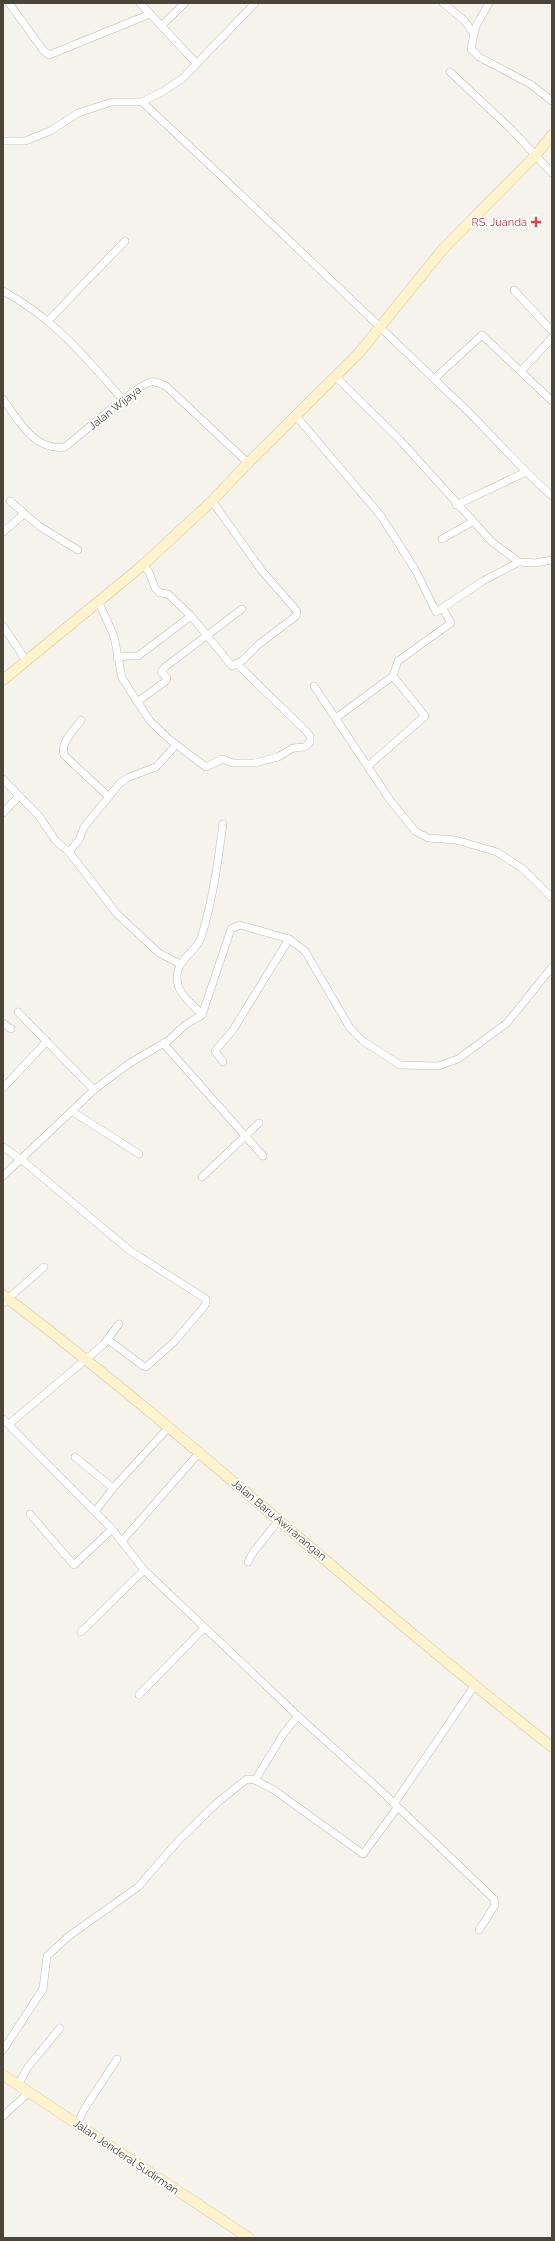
<svg xmlns="http://www.w3.org/2000/svg" width="555" height="2241" viewBox="0 0 555 2241" font-family="Raleway,sans-serif">
	<style>
		.lines { fill: none; stroke-linecap: round; stroke-linejoin: round }
		.street-casing { stroke: #c2bbae; stroke-width: 8 }
		.secondary-casing { stroke: #d6c79b; stroke-width: 11 }
		.street { stroke: #fff; stroke-width: 7 }
		.secondary { stroke: #fff3cd; stroke-width: 10 }
		.health-dot { fill: #e0444e; stroke: #fff; stroke-width: 1.5 }
		.labels { text-anchor: middle; dominant-baseline: central; stroke-width: 3.5; stroke-linejoin: round; paint-order: stroke }
		.health-label { font-size: 11px; fill: #be3a42; stroke: #fff; text-anchor: end }
		.street-label { font-size: 11px; fill: #4b4439; stroke: #fff }
	</style>
	<rect width="100%" height="100%" fill="#f6f3ec"/>
	<g class="lines">
		<defs>
			<g id="street">
				<polyline points="9,3 43,50 49,55 150,14"/>
				<polyline points="140,3 196,63"/>
				<polyline points="443,3 464,20 474,34 471,49 479,57 530,84 552,101"/>
				<polyline points="161,26 185,3"/>
				<polyline points="474,34 476,26 489,3"/>
				<polyline points="450,72 511,129 552,173"/>
				<path d="M142,102C248,200 352,300 456,400C489,431 518,466 552,496"/>
				<polyline points="3,141 25,141 50,131 78,113 112,102 142,102 162,92 183,78 255,3"/>
				<polyline points="514,290 552,331"/>
				<path d="M3,291C55,319 85,357 123,400"/>
				<polyline points="48,321 125,241"/>
				<polyline points="522,370 552,338"/>
				<polyline points="335,376 400,440 492,542 519,562 535,563 552,560"/>
				<polyline points="434,379 482,335 552,401"/>
				<path d="M3,399C18,420 35,452 65,447C79,436 139,383 151,382C156,381 161,384 166,386L248,463"/>
				<polyline points="296,416 381,516 416,571 436,612 483,581 519,562"/>
				<polyline points="10,501 39,526 78,550"/>
				<polyline points="456,505 526,472"/>
				<polyline points="3,532 24,514"/>
				<polyline points="442,539 472,522"/>
				<polyline points="143,565 149,572 155,588 160,593 168,594 191,616 232,666 243,660 258,645 296,616 297,611 262,571 212,501"/>
				<polyline points="99,603 114,636 122,678 150,721 170,740 206,767 222,759 233,763 255,763 278,757 293,748 305,747 310,742 310,736 306,731 237,664"/>
				<polyline points="3,626 27,662"/>
				<polyline points="117,658 126,656 138,656 191,616"/>
				<polyline points="314,686 390,800 415,831 428,838 456,840 497,852 523,869 552,898"/>
				<polyline points="137,702 166,681 167,678 161,672 165,667 242,609"/>
				<polyline points="336,718 393,676 398,661 451,623 443,609"/>
				<path d="M81,720C74,731 60,742 64,755L109,797"/>
				<polyline points="368,766 425,716 393,676"/>
				<polyline points="3,779 39,816 55,840 69,852 117,914 159,953 180,964"/>
				<polyline points="3,813 19,796"/>
				<polyline points="69,852 79,840 84,827 120,783 129,777 156,767 176,745"/>
				<polyline points="289,939 305,951 350,1028 363,1041 400,1065 438,1066 458,1059 507,1023 552,967"/>
				<polyline points="18,1012 91,1087"/>
				<path d="M202,1015C193,1003 177,995 177,978C177,958 197,953 202,935C213,899 218,861 223,824"/>
				<polyline points="3,1023 11,1029"/>
				<polyline points="163,1043 263,1156"/>
				<polyline points="3,1088 47,1041"/>
				<polyline points="73,1112 139,1154"/>
				<polyline points="3,1147 22,1160 129,1250 206,1299 206,1303 203,1308 174,1342 146,1367 143,1366 107,1339"/>
				<polyline points="3,1176 95,1089 130,1063 169,1040 185,1025 202,1015 231,929 240,925 289,939 233,1030 215,1051 223,1062"/>
				<polyline points="202,1177 259,1123"/>
				<polyline points="3,1303 44,1267"/>
				<polyline points="3,1419 112,1529 144,1570 298,1716 378,1788 494,1899 495,1905 479,1930"/>
				<polyline points="9,1424 103,1345 119,1324"/>
				<polyline points="75,1457 113,1488"/>
				<polyline points="95,1512 113,1488 169,1427"/>
				<polyline points="30,1514 74,1565 112,1529"/>
				<polyline points="122,1541 199,1453"/>
				<polyline points="248,1562 254,1551 279,1520"/>
				<polyline points="81,1632 144,1570"/>
				<polyline points="139,1695 204,1628"/>
				<polyline points="255,1780 274,1790 363,1854 397,1808"/>
				<polyline points="394,1804 475,1685"/>
				<polyline points="3,2050 43,1989 47,1956 69,1936 138,1887 178,1841 218,1802 247,1779 255,1780 284,1733 298,1716"/>
				<polyline points="18,2085 28,2067 60,2028"/>
				<polyline points="3,2116 27,2094 34,2095"/>
				<polyline points="77,2124 85,2108 117,2059"/>
			</g>
			<g id="secondary">
				<polyline points="3,680 143,565 212,501 248,463 359,353 443,249 536,155 552,135"/>
				<path d="M3,1295C192,1438 365,1601 552,1747"/>
				<polyline points="3,2075 249,2238"/>
			</g>
		</defs>
		<use href="#street" class="street-casing"/>
		<use href="#secondary" class="secondary-casing"/>
		<use href="#street" class="street"/>
		<use href="#secondary" class="secondary"/>
	</g>
	<path class="health-dot" d="M534 216h4v4h4v4h-4v4h-4v-4h-4v-4h4z"/>
	<g class="labels">
		<g class="health-label">
			<text x="527" y="222">RS. Juanda</text>
		</g>
		<g class="street-label">
			<text transform="translate(115 408) rotate(-38)">Jalan Wijaya</text>
			<text transform="translate(279 1520) rotate(40)">Jalan Baru Awirarangan</text>
			<text transform="translate(126 2157) rotate(34)">Jalan Jenderal Sudirman</text>
		</g>
	</g>
	<rect width="555" height="2241" fill="none" stroke="#4b4439" stroke-width="8"/>
</svg>
